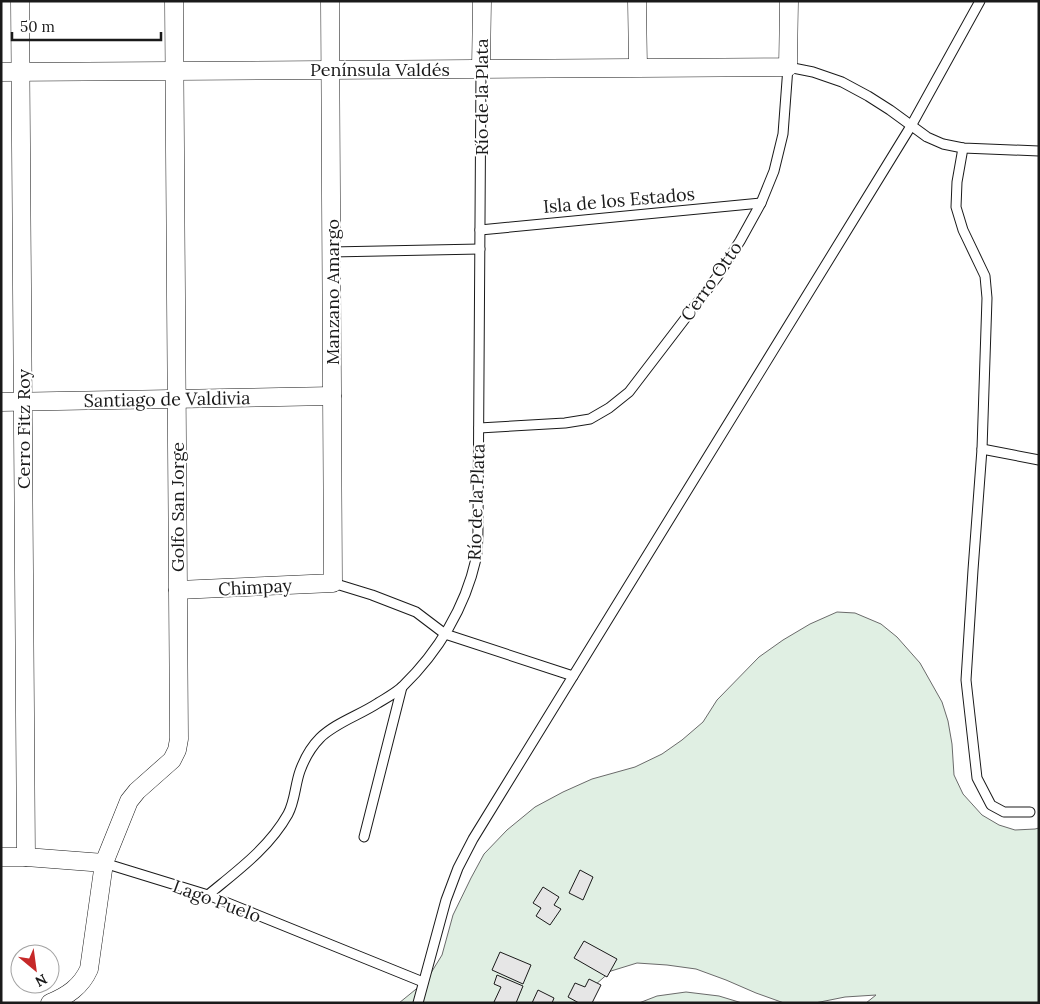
<svg xmlns="http://www.w3.org/2000/svg" width="1040" height="1004" viewBox="0 0 1040 1004" font-family="Lora,serif">
	<style>
		.green { fill: #e0efe3; stroke: #6a6a6a }
		.building { fill: #e6e6e6; stroke: #1a1a1a }
		.lines { fill: none; stroke-linecap: round; stroke-linejoin: round }
		.lane-casing { stroke: #1a1a1a; stroke-width: 11 }
		.street-casing { stroke: #1a1a1a; stroke-width: 19 }
		.lane { stroke: #fff; stroke-width: 9 }
		.street { stroke: #fff; stroke-width: 18 }
		.labels { text-anchor: middle; dominant-baseline: central; stroke-width: 4; stroke-linejoin: round; paint-order: stroke }
		.street-label { font-size: 18px; fill: #1a1a1a; stroke: #fff }
	</style>
	<rect width="100%" height="100%" fill="#fff"/>
	<g class="green">
		<polygon points="837,612 855,613 881,624 897,637 920,663 942,702 948,721 952,744 954,775 963,794 982,815 999,825 1015,830 1035,829 1039,828 1039,1003 866,1003 876,995 845,997 815,1003 784,1003 756,993 726,980 696,969 667,965 637,963 611,971 587,992 582,1003 399,1003 426,981 442,955 453,915 471,878 484,854 507,830 535,807 563,792 592,779 635,767 662,754 682,740 703,722 717,700 759,657 783,640 810,624"/>
		<polygon points="686,992 719,996 742,1003 639,1003 657,996"/>
	</g>
	<g class="building">
		<polygon points="580,870 593,877 583,900 569,893"/>
		<polygon points="543,887 559,897 554,905 561,909 550,925 536,916 541,908 533,903"/>
		<polygon points="584,941 617,959 607,977 574,958"/>
		<polygon points="500,952 531,965 523,984 492,970"/>
		<polygon points="497,975 523,986 516,1003 497,1003 494,1002 501,987 494,984"/>
		<polygon points="589,979 601,985 592,1003 579,1003 568,997 575,983 585,987"/>
		<polygon points="538,990 554,998 552,1003 532,1003"/>
	</g>
	<g class="lines">
		<defs>
			<g id="lane">
				<polyline points="963,148 957,182 956,207 963,230 985,276 987,298 982,449 973,570 966,680 977,778 991,805 1004,812 1030,812"/>
				<polyline points="480,230 761,203"/>
				<polyline points="331,252 480,249"/>
				<polyline points="479,428 565,423 590,419 609,408 629,392 717,277 740,241 761,203 774,171 783,134 788,67 813,72 842,82 868,96 890,110 927,137 943,144 963,148 1039,151"/>
				<polyline points="982,449 1039,460"/>
				<polyline points="333,583 372,595 416,612 445,634 573,676"/>
				<polyline points="364,837 402,687"/>
				<polyline points="104,863 208,895 423,982"/>
				<path d="M208,895C237,871 269,848 288,814C295,801 295,785 300,771C304,760 311,747 320,738C335,723 360,715 378,703C386,698 396,693 403,686C438,652 465,608 476,559C478,549 478,537 478,525L481,68"/>
				<polyline points="418,1003 446,900 458,868 473,839 911,126 980,1"/>
			</g>
			<g id="street">
				<polyline points="20,1 26,857"/>
				<polyline points="637,1 638,67"/>
				<polyline points="481,68 482,1"/>
				<polyline points="1,72 788,67 789,1"/>
				<polyline points="1,402 332,396"/>
				<polyline points="178,590 333,583 330,1"/>
				<polyline points="1,857 26,857 104,863"/>
				<path d="M50,1003C67,996 81,987 89,969L104,863L129,801L137,791L172,760L177,750L179,739L174,1"/>
			</g>
		</defs>
		<use href="#lane" class="lane-casing"/>
		<use href="#street" class="street-casing"/>
		<use href="#lane" class="lane"/>
		<use href="#street" class="street"/>
	</g>
	<g class="labels">
		<g class="street-label">
			<text x="380" y="69">Península Valdés</text>
			<text transform="translate(481 97) rotate(-90)">Río de la Plata</text>
			<text transform="translate(619 200) rotate(-5)">Isla de los Estados</text>
			<text transform="translate(711 281) rotate(-55)">Cerro Otto</text>
			<text transform="translate(332 292) rotate(-90)">Manzano Amargo</text>
			<text transform="translate(167 399) rotate(-1)">Santiago de Valdivia</text>
			<text transform="translate(23 429) rotate(-90)">Cerro Fitz Roy</text>
			<text transform="translate(476 502) rotate(-88)">Río de la Plata</text>
			<text transform="translate(177 507) rotate(-90)">Golfo San Jorge</text>
			<text transform="translate(255 587) rotate(-3)">Chimpay</text>
			<text transform="translate(217 901) rotate(20)">Lago Puelo</text>
		</g>
	</g>
	<rect width="1040" height="1004" fill="none" stroke="#1a1a1a" stroke-width="5"/>
	<g transform="translate(35 969) rotate(151)"><circle r="24" fill="#ffffff" stroke="#a3a3a3"/>
	<path d="M0-4L9 19L0 12L-9 19Z" fill="#c62828"/>
	<text y="-8" font-size="14" font-weight="bold" text-anchor="middle" fill="#1a1a1a">N</text>
	</g>
	<path d="M12 32v8h149v-8" fill="none" stroke="#1a1a1a" stroke-width="2.5"/>
	<text x="20" y="32" font-size="15" fill="#1a1a1a" stroke="#ffffff" stroke-width="4" paint-order="stroke">50 m</text>
</svg>
